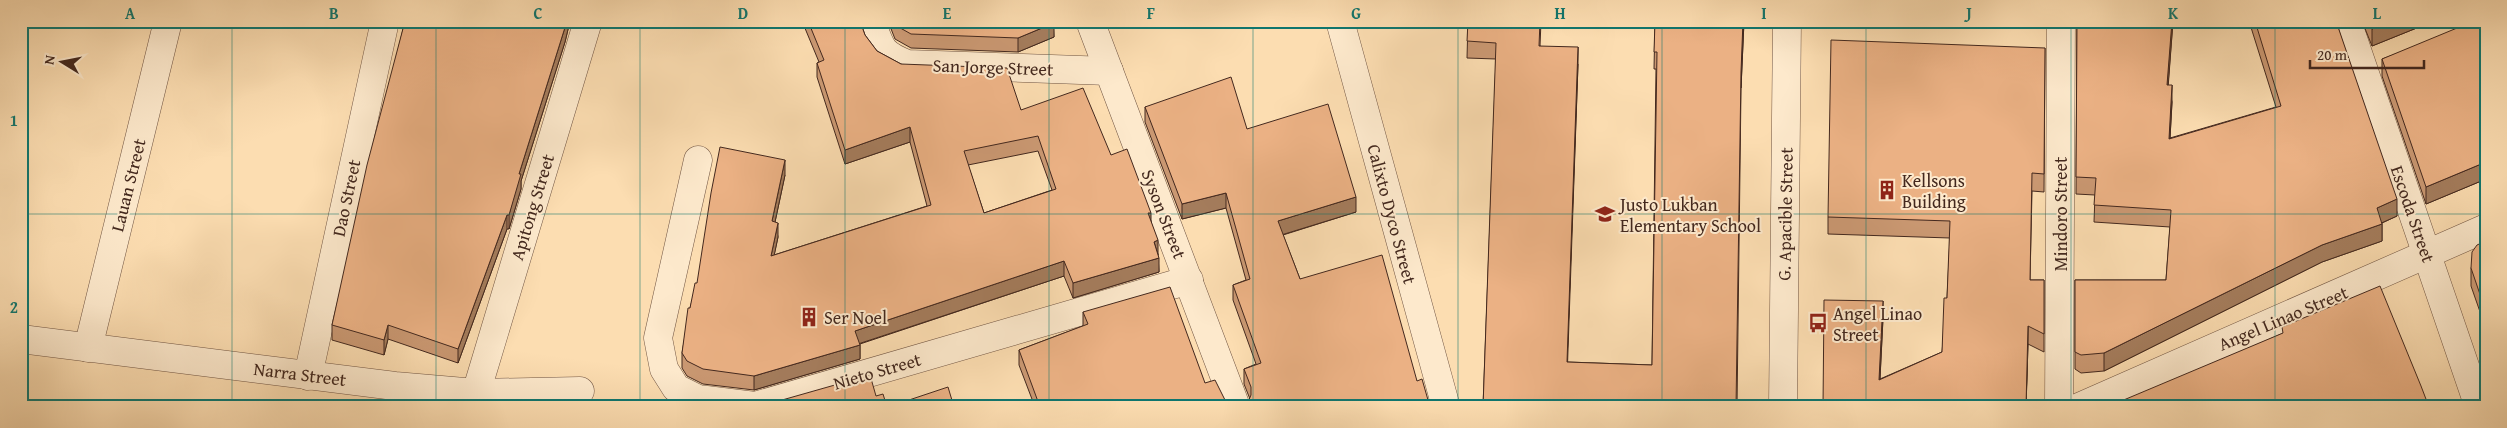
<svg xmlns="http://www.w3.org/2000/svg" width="2507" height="428" viewBox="0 0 2507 428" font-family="'Gentium Book Plus',serif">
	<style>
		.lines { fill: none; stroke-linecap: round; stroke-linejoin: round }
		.minor-casing { stroke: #715543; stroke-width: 29 }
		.minor { stroke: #fde9cc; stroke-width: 28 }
		.wall { fill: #ca9872; stroke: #43281e; fill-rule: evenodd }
		.shaded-wall { fill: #a47c5c; stroke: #43281e }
		.building { fill: #ebb184; stroke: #43281e; fill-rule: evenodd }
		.grid { fill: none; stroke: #0f766e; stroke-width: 1; stroke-opacity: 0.55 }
		.labels { text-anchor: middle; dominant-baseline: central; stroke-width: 4; stroke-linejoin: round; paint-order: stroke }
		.street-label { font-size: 18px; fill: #43281e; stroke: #fde9cc }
		.poi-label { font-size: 18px; fill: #43281e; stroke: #fde9cc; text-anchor: start }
		.neatline { fill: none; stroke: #0f766e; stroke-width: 2 }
		.grid-label { font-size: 16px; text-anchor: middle; font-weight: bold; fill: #0f766e }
	</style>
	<rect width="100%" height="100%" fill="#fcddb1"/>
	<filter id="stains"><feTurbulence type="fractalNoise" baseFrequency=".004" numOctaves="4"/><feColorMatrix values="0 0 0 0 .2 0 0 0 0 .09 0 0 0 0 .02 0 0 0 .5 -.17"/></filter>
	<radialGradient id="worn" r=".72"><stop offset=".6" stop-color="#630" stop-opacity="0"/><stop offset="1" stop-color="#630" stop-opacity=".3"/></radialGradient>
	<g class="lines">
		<defs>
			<g id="minor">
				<path d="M871,21C881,48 880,53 907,64L1109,71"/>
				<polyline points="1090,21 1236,407"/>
				<polyline points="1340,21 1446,407"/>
				<polyline points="2347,21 2479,407"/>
				<polyline points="698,160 658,338 664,369 676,388 698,399 755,406 1189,280"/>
				<polyline points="21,339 395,386 476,393 580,391"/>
				<polyline points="88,348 168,21"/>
				<polyline points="308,376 385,21"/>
				<polyline points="476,393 588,21"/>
				<polyline points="1783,407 1787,21"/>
				<polyline points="2059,407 2061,21"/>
				<polyline points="2079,407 2486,228"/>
			</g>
		</defs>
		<use href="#minor" class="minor-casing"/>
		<use href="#minor" class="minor"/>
	</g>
	<g class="wall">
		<polygon points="405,21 570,21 565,42 521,181 521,189 509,229 507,229 458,363 388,339 384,355 332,340 332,325"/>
		<path d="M802,21H860L865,35L877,51L901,64L1021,110L1111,155L1151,221L1158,255L1159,272L1073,298L1064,276L860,344V359L754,390L703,384L687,376L682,368V353L690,308L697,283L785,175L775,222L778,237L774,255L927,206L910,142L845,164L817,77V63L819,62ZM1038,151L1052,190L984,213L968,165Z"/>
		<polygon points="888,21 1053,21 1054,37 1018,52 911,48 895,39"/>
		<polygon points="1468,21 1541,21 1540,46 1578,64 1567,362 1652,365 1656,69 1654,69 1655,21 1744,21 1741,88 1737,407 1483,407 1496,59 1467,58"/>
		<polygon points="2077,21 2173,21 2168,85 2172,102 2170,138 2276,107 2249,21 2336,21 2397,216 2382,223 2382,241 2322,262 2104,371 2081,373 2075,369 2075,280 2166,280 2170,227 2094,222 2095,195 2076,194"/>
		<polygon points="2362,21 2434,21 2372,46"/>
		<polygon points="2486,21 2486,179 2426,204 2382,76 2382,59"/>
		<polygon points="2045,48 2044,192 2032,191 2030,280 2044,280 2044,352 2028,344 2026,407 1823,407 1883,318 1880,379 1942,352 1947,298 1950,238 1828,234 1828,217"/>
		<polygon points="1145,107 1247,129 1356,212 1283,235 1300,279 1417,381 1430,407 1242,406 1248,402 1250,399 1244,384 1244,369 1256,364 1233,300 1233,285 1246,280 1226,208 1182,219 1145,122"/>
		<polygon points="2486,241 2486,329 2471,286 2471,268"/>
		<polygon points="1083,312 1205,383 1227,404 1232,407 1035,407 1019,365 1019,350 1083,326"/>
	</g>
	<g class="shaded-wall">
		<polygon points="567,21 570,21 565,42 521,181 521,189 509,229 509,215 519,174"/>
		<polygon points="1743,21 1744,21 1741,88 1741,72"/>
		<polygon points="2172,21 2173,21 2167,102 2167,85"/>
		<polygon points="2391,21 2434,21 2372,46 2372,29"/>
		<polygon points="1054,23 1054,37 1018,52 1018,38"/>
		<polygon points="1578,47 1578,64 1567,379 1567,362"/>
		<polygon points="2172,85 2172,102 2169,156 2169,139"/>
		<polygon points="910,127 910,142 845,164 845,150"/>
		<polygon points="785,160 785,175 772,236 772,221"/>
		<polygon points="2486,162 2486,179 2426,204 2426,187"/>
		<polygon points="1226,193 1226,208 1182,219 1182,204"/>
		<polygon points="1356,197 1356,212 1278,236 1278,221"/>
		<polygon points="2397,199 2397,216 2377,225 2377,208"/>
		<polygon points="1148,213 1151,213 1151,227"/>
		<polygon points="507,215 507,229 458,363 458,349"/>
		<polygon points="778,223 778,237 771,271 771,256"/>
		<polygon points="2382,224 2382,241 2322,262 2104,371 2104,353 2322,245"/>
		<polygon points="1158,240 1158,255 1154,242"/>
		<polygon points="1159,258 1159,272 1073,298 1073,283"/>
		<polygon points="1064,261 1064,276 855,345 855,331"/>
		<polygon points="1883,301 1883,318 1879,397 1879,380"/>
		<polygon points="388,325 388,339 384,355 384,340"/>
		<polygon points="2028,326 2028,344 2026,407"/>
		<polygon points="860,345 860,359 754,390 754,376"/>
		<polygon points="2004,403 2004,407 1996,407"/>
	</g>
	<g class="building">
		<polygon points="405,21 567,21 519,174 521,174 509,215 507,215 458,349 388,325 384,340 332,325 367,165"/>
		<path d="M808,21H860L865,35L877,51L901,64L1007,68L1021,110L1083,88L1111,155L1127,149L1151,213H1148L1158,240L1154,242L1159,258L1073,283L1064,261L855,331L860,345L754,376L703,369L687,361L682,353L688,308H690L695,283H697L711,193L720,147L785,160L772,221L778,223L771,256L931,205L910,127L845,150L817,63L824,60ZM1038,136L1056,189L984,213L964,151Z"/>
		<polygon points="894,21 1053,21 1054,23 1018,38 911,34 895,25"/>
		<polygon points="1468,21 1540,21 1539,46 1578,47 1567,362 1652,365 1657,52 1654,52 1655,21 1743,21 1741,72 1736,407 1483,407 1496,43 1467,41"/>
		<polygon points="2077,21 2172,21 2167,85 2172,85 2169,139 2281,106 2255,21 2336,21 2397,199 2377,208 2382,224 2322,245 2104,353 2081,355 2075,352 2075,280 2166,280 2171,210 2094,205 2096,178 2076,177"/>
		<polygon points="2369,21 2391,21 2372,29"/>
		<polygon points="2474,21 2486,21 2486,162 2426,187 2382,59"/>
		<polygon points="1831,40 2045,48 2044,174 2032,173 2030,280 2044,280 2044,334 2028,326 2026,407 2006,407 2004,403 1996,407 1823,407 1824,300 1883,301 1879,380 1942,352 1944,298 1947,298 1950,221 1828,217"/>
		<polygon points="1231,77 1247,129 1328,104 1356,197 1278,221 1300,279 1382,255 1417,381 1422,379 1430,407 1240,407 1242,406 1248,402 1251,395 1251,387 1244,369 1261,363 1233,285 1250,279 1226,193 1182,204 1145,107"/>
		<polygon points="2486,241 2486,312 2471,268 2472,252 2477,245"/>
		<polygon points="2380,286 2421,386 2429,407 2107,407 2283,333 2282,327"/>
		<polygon points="1170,287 1205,383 1215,380 1227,404 1232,407 1040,407 1019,350 1088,324 1083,312"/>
		<polygon points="870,375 876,396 883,394 887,407 761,406"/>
		<polygon points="948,387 954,407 888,407"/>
	</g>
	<path class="grid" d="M232,21V407M436,21V407M640,21V407M845,21V407M1049,21V407M1253,21V407M1458,21V407M1662,21V407M1866,21V407M2071,21V407M2275,21V407M21,214H2486"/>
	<defs>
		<symbol id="building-bare" viewBox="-9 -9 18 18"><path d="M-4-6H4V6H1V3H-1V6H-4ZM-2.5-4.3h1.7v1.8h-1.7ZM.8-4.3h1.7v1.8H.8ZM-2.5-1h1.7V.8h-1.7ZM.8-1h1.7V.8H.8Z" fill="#8f2418" stroke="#fde9cc" stroke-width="2.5" paint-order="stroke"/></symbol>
		<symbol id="school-bare" viewBox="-9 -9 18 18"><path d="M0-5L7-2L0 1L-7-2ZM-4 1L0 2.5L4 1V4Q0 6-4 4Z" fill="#8f2418" stroke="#fde9cc" stroke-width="2.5" paint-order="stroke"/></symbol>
		<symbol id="bus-bare" viewBox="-9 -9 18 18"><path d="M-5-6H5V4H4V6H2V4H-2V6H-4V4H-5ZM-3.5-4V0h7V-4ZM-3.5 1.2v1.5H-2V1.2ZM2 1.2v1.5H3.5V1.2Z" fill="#8f2418" stroke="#fde9cc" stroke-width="2.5" paint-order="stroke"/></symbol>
	</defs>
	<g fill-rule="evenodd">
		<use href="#building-bare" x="1873" y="176" width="28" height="28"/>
		<use href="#school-bare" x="1591" y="200" width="28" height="28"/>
		<use href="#building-bare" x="795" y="303" width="28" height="28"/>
		<use href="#bus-bare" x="1804" y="309" width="28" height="28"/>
	</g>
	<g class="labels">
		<g class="street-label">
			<text transform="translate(993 67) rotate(2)">San Jorge Street</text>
			<text transform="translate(128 185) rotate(-76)">Lauan Street</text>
			<text transform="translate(346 198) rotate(-78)">Dao Street</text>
			<text transform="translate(532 207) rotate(-73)">Apitong Street</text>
			<text transform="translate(1164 214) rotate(69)">Syson Street</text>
			<text transform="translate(1392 214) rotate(75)">Calixto Dyco Street</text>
			<text transform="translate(1785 214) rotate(-89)">G. Apacible Street</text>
			<text transform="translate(2060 214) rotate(-90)">Mindoro Street</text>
			<text transform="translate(2413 214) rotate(71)">Escoda Street</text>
			<text transform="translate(2283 318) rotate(-23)">Angel Linao Street</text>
			<text transform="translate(877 371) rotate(-16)">Nieto Street</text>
			<text transform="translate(300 374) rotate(7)">Narra Street</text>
		</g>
		<g class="poi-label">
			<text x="1902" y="180">Kellsons<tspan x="1902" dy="21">Building</tspan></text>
			<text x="1620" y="204">Justo Lukban<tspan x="1620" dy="21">Elementary School</tspan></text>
			<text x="1833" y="313">Angel Linao<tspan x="1833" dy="21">Street</tspan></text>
			<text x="824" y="317">Ser Noel</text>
		</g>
	</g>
	<rect width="2507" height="428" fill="none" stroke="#fcddb1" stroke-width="55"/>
	<g transform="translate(62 62) rotate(280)" stroke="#fde9cc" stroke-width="4" paint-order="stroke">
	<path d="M0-4L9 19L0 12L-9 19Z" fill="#43281e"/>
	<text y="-8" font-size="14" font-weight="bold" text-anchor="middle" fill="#43281e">N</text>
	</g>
	<path d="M2310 60v8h114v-8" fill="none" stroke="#43281e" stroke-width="2.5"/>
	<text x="2317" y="60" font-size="15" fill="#43281e" stroke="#fde9cc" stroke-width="4" paint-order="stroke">20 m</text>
	<rect x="28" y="28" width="2452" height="372" class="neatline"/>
	<g class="grid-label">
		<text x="130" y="19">A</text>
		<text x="334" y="19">B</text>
		<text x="538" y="19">C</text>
		<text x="743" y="19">D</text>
		<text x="947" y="19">E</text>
		<text x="1151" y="19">F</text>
		<text x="1356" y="19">G</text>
		<text x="1560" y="19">H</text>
		<text x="1764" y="19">I</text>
		<text x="1969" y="19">J</text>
		<text x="2173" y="19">K</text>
		<text x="2377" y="19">L</text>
		<text x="14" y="126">1</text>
		<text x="14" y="313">2</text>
	</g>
	<rect width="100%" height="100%" filter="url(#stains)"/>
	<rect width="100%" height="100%" fill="url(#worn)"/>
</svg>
